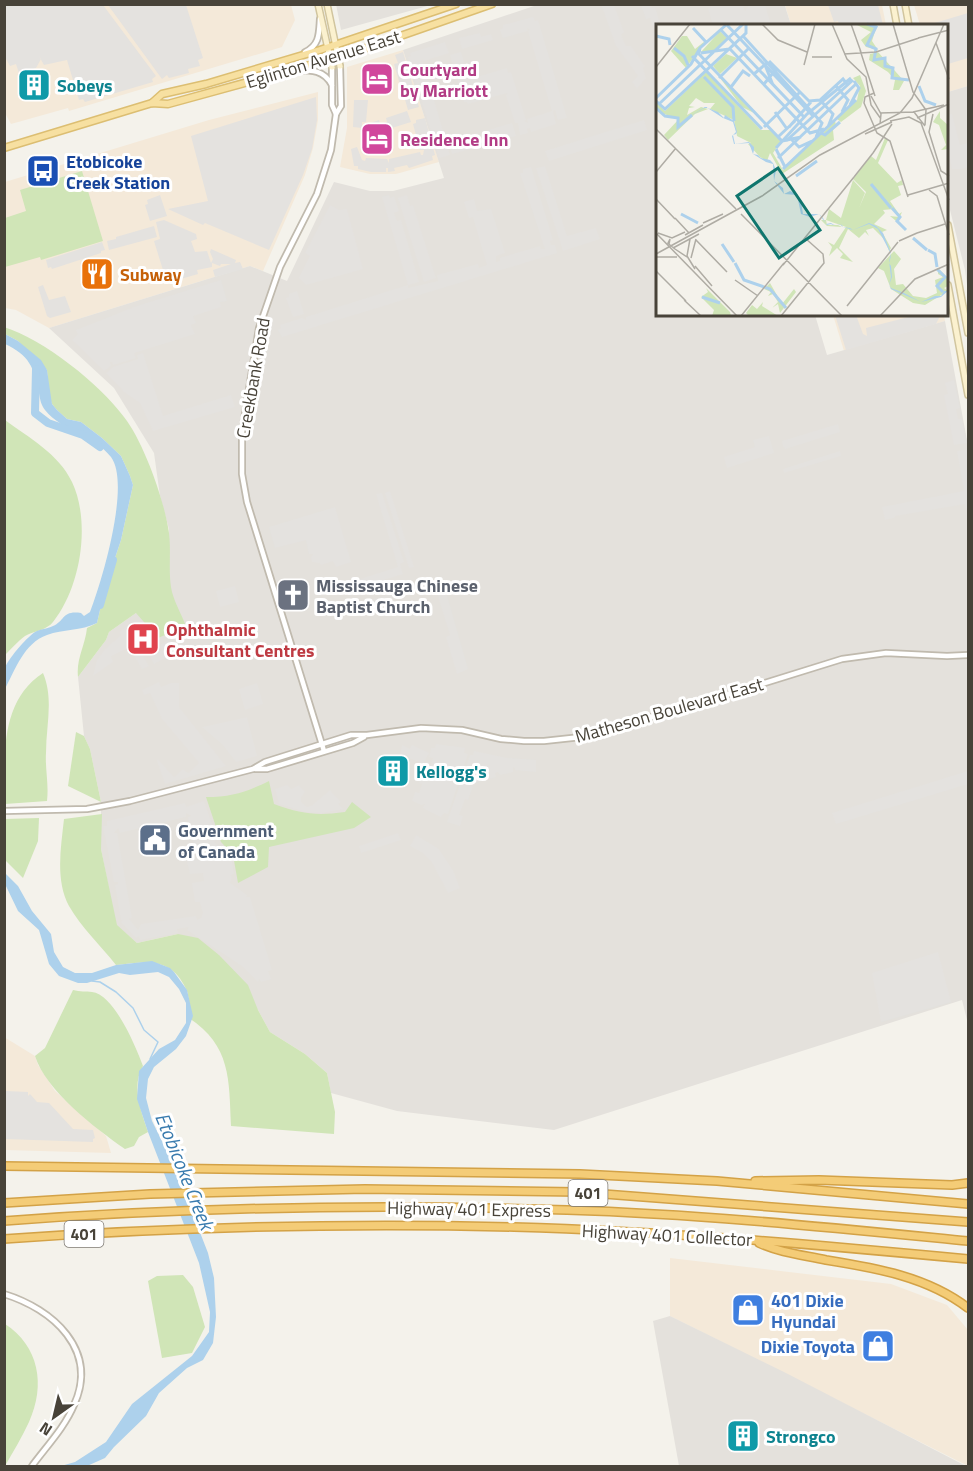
<svg xmlns="http://www.w3.org/2000/svg" width="973" height="1471" viewBox="0 0 973 1471" font-family="'Titillium Web',sans-serif">
	<style>
		.commercial { fill: #f4e9d9 }
		.industrial { fill: #e4e1dc }
		.green { fill: #d0e5b7 }
		.parking { fill: #e4e2df; fill-rule: evenodd }
		.water { fill: #add1ec }
		.lines { fill: none; stroke-linecap: round; stroke-linejoin: round }
		.stream { stroke: #add1ec; stroke-width: 1.5 }
		.river { stroke: #add1ec; stroke-width: 8 }
		.tertiary-casing { stroke: #c0baae; stroke-width: 8 }
		.secondary-casing { stroke: #d1c59e; stroke-width: 8 }
		.primary-casing { stroke: #dcbe72; stroke-width: 9 }
		.motorway-casing { stroke: #d3a247; stroke-width: 10 }
		.tertiary { stroke: #fff; stroke-width: 4.5 }
		.secondary { stroke: #fbf1cf; stroke-width: 5 }
		.primary { stroke: #f7e0a1; stroke-width: 6 }
		.motorway { stroke: #f4cc77; stroke-width: 7 }
		.labels { text-anchor: middle; dominant-baseline: central; stroke-width: 6; stroke-linejoin: round; paint-order: stroke }
		.shield { fill: #fff; stroke: #7f7b74; stroke-width: 1.5 }
		.shield-label { font-size: 16px; font-weight: bold; fill: #484339 }
		.street-label { font-size: 18px; fill: #484339; stroke: #fff }
		.hotel-label { font-size: 18px; font-weight: bold; fill: #b23c85; stroke: #fff; text-anchor: start }
		.culture-label { font-size: 18px; font-weight: bold; fill: #0d838f; stroke: #fff; text-anchor: start }
		.transit-label { font-size: 18px; font-weight: bold; fill: #164399; stroke: #fff; text-anchor: start }
		.food-label { font-size: 18px; font-weight: bold; fill: #c56008; stroke: #fff; text-anchor: start }
		.worship-label { font-size: 18px; font-weight: bold; fill: #5b616d; stroke: #fff; text-anchor: start }
		.health-label { font-size: 18px; font-weight: bold; fill: #be3a42; stroke: #fff; text-anchor: start }
		.service-label { font-size: 18px; font-weight: bold; fill: #4e5e75; stroke: #fff; text-anchor: start }
		.shop-label { font-size: 18px; font-weight: bold; fill: #366cbe; stroke: #fff; text-anchor: start }
		.water-label { font-size: 20px; font-style: italic; fill: #397bae; stroke: #fff }
		.inset-river { fill: none; stroke: #add1ec; stroke-width: 3 }
		.inset-road { fill: none; stroke: #afaca4; stroke-width: 1.5 }
		.view { fill: #0f766e; fill-opacity: 0.15; stroke: #0f766e; stroke-width: 3 }
		.inset-edge { fill: none; stroke: #484339; stroke-width: 3 }
	</style>
	<rect width="100%" height="100%" fill="#f4f2eb"/>
	<g class="commercial">
		<polygon points="788,4 882,5 886,25 791,25 785,5"/>
		<polygon points="4,5 291,5 295,20 282,47 69,111 68,108 11,124 5,113"/>
		<polygon points="914,5 968,5 968,86 948,92 948,26 920,25"/>
		<polygon points="403,50 439,162 396,174 370,174 340,167 347,128 347,67"/>
		<polygon points="318,92 318,120 313,148 305,175 263,271 250,266 49,328 16,310 5,308 5,182 209,120"/>
		<polygon points="833,315 944,315 945,321 844,351"/>
		<polygon points="4,1037 35,1056 38,1065 55,1091 106,1136 111,1153 5,1150"/>
		<polygon points="670,1258 891,1284 947,1305 968,1330 968,1466 670,1316"/>
	</g>
	<g class="industrial">
		<polygon points="336,4 431,4 431,5 341,30"/>
		<polygon points="537,5 788,5 785,6 791,25 658,26 658,315 815,315 827,355 945,321 968,446 968,1024 962,1000 554,1130 397,1111 331,1093 327,1073 305,1054 270,1032 258,1010 178,934 137,943 116,925 101,849 101,802 90,749 84,736 78,677 106,640 109,632 136,613 164,590 169,529 160,496 154,453 114,388 49,328 250,266 287,281 334,182 370,191 393,191 444,178 403,50"/>
		<polygon points="968,86 968,293 965,270 950,210 948,186 948,92"/>
		<polygon points="670,1316 784,1372 966,1466 679,1466 653,1321"/>
	</g>
	<g class="green">
		<polygon points="82,171 103,241 41,260 40,257 5,267 5,218 26,211 20,190"/>
		<path d="M4,327C43,339 100,384 124,417C143,441 163,497 168,527C172,547 168,567 171,587C173,600 181,613 186,626L158,638L136,613L109,632L106,640L78,677C76,659 85,646 87,628L97,623L105,588L121,540L133,485L130,476L121,456L102,438L81,422L67,419L57,410L52,404L49,395L47,370L18,341L5,334Z"/>
		<path d="M5,420C28,437 59,454 72,482C91,522 81,587 53,622C47,630 34,631 25,636C18,641 11,649 5,655Z"/>
		<path d="M43,673C54,699 46,725 46,753C45,769 49,784 47,801L5,804C4,756 0,701 43,673Z"/>
		<polygon points="76,732 84,736 90,749 101,802 68,786"/>
		<path d="M269,781L274,804C302,814 316,816 345,812L352,802L371,817L354,828L269,847L268,867L238,883L233,855L221,842L206,797C232,797 246,792 269,781Z"/>
		<path d="M102,814L101,849L117,925L137,943L178,934L198,938L219,955L248,985L258,1010L270,1032L305,1054L327,1073L335,1112L334,1134L231,1126C229,1079 231,1046 189,1018C188,1009 190,996 186,989C171,956 145,962 116,965C101,946 81,927 69,906C55,880 61,847 64,819Z"/>
		<polygon points="39,818 38,841 23,878 5,860 5,819"/>
		<path d="M73,990C80,992 86,991 92,992C114,994 136,1047 143,1066C131,1086 141,1111 148,1132L139,1137L134,1146L125,1149C95,1128 46,1091 35,1056L45,1048Z"/>
		<polygon points="183,1275 193,1287 205,1327 192,1353 162,1358 148,1281 157,1276"/>
		<path d="M5,1324C39,1346 46,1385 29,1422C22,1437 13,1452 5,1466Z"/>
	</g>
	<g class="parking">
		<polygon points="5,4 103,5 156,76 152,79 153,82 85,102 83,99 79,100 67,60 44,65 39,56 41,59 36,68 19,73 16,64 10,66 5,57"/>
		<polygon points="108,5 186,5 203,58 198,60 200,66 188,69 189,73 169,78 167,75 162,79"/>
		<polygon points="603,5 614,5 624,32 621,35 626,46 631,46 645,66 643,68 646,78 637,89 632,82 638,76 616,46 602,7"/>
		<polygon points="641,5 651,5 652,8 655,7 660,24 657,25 658,41 653,34 655,31 650,18 646,19"/>
		<polygon points="710,5 747,5 743,7 745,11 749,5 765,5 771,25 736,26 735,24 713,25 708,8 711,7"/>
		<polygon points="828,5 878,5 883,25 839,25 838,21 834,22"/>
		<polygon points="968,13 968,58 948,64 949,59 948,53 948,26 928,25"/>
		<polygon points="533,17 535,21 538,20 567,118 558,120 555,110 553,111 556,124 531,132 530,128 527,129 528,133 520,135 518,123 515,123 506,95 508,94 507,93 468,104 467,102 464,102 450,55 461,52 469,78 466,78 470,82 470,79 507,68 508,73 511,72 526,120 524,121 528,123 527,119 552,111 528,31 530,30 527,28 528,31 503,38 500,30 503,28 503,25"/>
		<polygon points="480,33 481,37 491,34 493,40 462,49 459,38"/>
		<polygon points="445,42 449,53 424,61 423,59 420,62 423,62 450,155 439,158 408,57 411,56 410,53"/>
		<polygon points="403,52 419,107 408,110 402,89 405,87 401,88 394,64 398,63 395,55"/>
		<polygon points="316,97 317,120 312,149 303,175 269,250 205,223 203,225 168,209 208,201 191,136"/>
		<polygon points="354,100 368,100 366,122 362,122 362,128 353,127"/>
		<polygon points="407,111 411,122 363,137 360,129 369,127 368,124 379,120 380,124 387,122 386,118"/>
		<polygon points="952,114 960,145 968,143 968,167 962,169 952,169 948,149 948,115"/>
		<polygon points="425,118 435,155 432,156 433,160 409,168 407,165 394,168 395,171 388,172 388,168 386,168 386,172 371,172 358,169 358,166 354,166 351,149 357,147 362,160 365,161 366,158 387,159 389,163 389,159 420,152 421,155 423,155 424,150 420,150 413,124 416,123 416,120"/>
		<polygon points="644,120 647,130 549,161 545,151"/>
		<polygon points="512,123 516,136 489,143 485,131"/>
		<polygon points="478,133 482,146 452,154 449,141"/>
		<polygon points="545,166 567,236 596,228 600,239 563,251 536,168"/>
		<polygon points="531,167 553,240 550,241 551,245 555,245 557,253 282,337 278,330 281,328 280,325 302,318 306,320 306,317 408,285 408,288 438,281 437,275 478,264 479,268 487,265 473,217 469,218 464,202 474,199 477,211 491,209 505,253 496,256 496,262 500,261 500,258 540,246 541,249 545,249 520,173 523,173 523,169"/>
		<polygon points="160,195 167,216 150,221 145,205 148,204 147,200"/>
		<polygon points="389,195 390,198 394,196 399,211 394,213 397,221 401,220 419,282 408,285 382,197"/>
		<polygon points="407,195 410,206 413,205 436,278 424,282 398,198"/>
		<polygon points="330,205 339,210 347,209 363,269 306,285 299,278 310,256 305,253"/>
		<polygon points="164,220 196,234 197,239 191,241 195,252 207,251 211,263 213,259 210,252 211,249 236,260 235,263 240,262 243,269 215,277 213,270 231,264 221,264 220,266 212,263 212,267 197,270 198,274 167,283 154,241 160,239 156,222"/>
		<polygon points="154,226 157,237 109,250 107,241 116,239 116,237"/>
		<polygon points="102,242 105,250 101,251 101,253 52,269 51,267 48,268 46,260"/>
		<polygon points="221,280 227,301 220,302 221,307 193,316 196,323 191,325 195,334 134,353 136,358 113,365 112,362 110,362 111,366 104,371 72,340 78,334 76,330 137,306"/>
		<polygon points="43,285 49,300 65,296 71,312 50,318 47,316 38,287"/>
		<polygon points="297,291 304,314 293,317 286,298 289,297 289,294"/>
		<polygon points="835,315 856,315 863,334 867,336 866,328 916,315 940,316 936,324 846,350"/>
		<polygon points="143,353 163,416 231,395 235,407 153,431 140,403 124,392 106,373 113,367 138,359 137,355"/>
		<polygon points="954,380 960,408 956,409 958,419 962,419 967,443 954,445 944,395 948,394 945,383"/>
		<polygon points="838,424 840,432 785,449 783,446 782,441"/>
		<polygon points="769,436 774,453 727,468 724,457 755,447 753,440"/>
		<polygon points="968,449 968,517 965,504 895,516 894,518 885,520 882,507 964,491 957,451"/>
		<polygon points="840,451 841,456 784,473 783,469"/>
		<polygon points="390,491 414,567 409,568 385,493"/>
		<polygon points="382,493 404,562 400,564 403,574 356,588 354,581 398,567 376,494"/>
		<polygon points="335,507 351,562 336,567 333,561 321,565 320,563 312,562 311,557 313,554 309,554 306,540 275,548 269,527"/>
		<polygon points="442,578 468,669 457,674 446,637 450,635 436,590 429,588 369,607 367,601"/>
		<polygon points="235,586 239,602 220,607 216,591"/>
		<polygon points="126,627 149,666 142,669 129,647 111,656 113,662 93,676 97,660 105,649 121,635 119,632"/>
		<polygon points="170,639 174,648 170,650 172,654 154,664 150,657 162,650 160,645"/>
		<polygon points="159,682 161,687 171,683 179,683 179,707 226,766 165,784 157,761 158,759 174,777 183,769 188,773 199,763 162,719 150,693 144,695 142,690"/>
		<polygon points="257,683 263,704 245,710 239,689"/>
		<polygon points="247,717 257,756 236,762 223,745 202,727"/>
		<polygon points="436,744 465,748 464,753 468,754 448,814 444,813 441,817 423,808 425,804 421,805 412,801 415,792 419,793 422,784 419,783 425,766 430,767 433,758 429,757 431,748 435,748"/>
		<polygon points="402,745 410,749 412,745 429,753 423,764 400,754"/>
		<polygon points="474,751 507,758 536,760 536,772 515,770 515,768 513,767 513,772 500,775 498,772 495,773 496,777 475,783 474,781 471,782 470,785 473,786 468,800 465,799 459,815 463,816 460,826 447,822 470,755 473,755"/>
		<polygon points="968,771 968,784 836,824 832,813"/>
		<polygon points="287,785 291,789 299,785 305,792 301,798 301,802 307,807 311,806 330,790 341,802 338,804 344,809 321,813 306,812 279,804 275,789"/>
		<path d="M204,801L217,839L214,842L229,852L228,856H231L234,874L230,875L232,877L230,883L247,895L246,897H250L272,970L268,971L271,979L261,982L259,979L258,982L242,966L187,930L189,927L177,929L178,933L140,940L139,936L136,938L121,922L123,920H121L115,885L118,884V882H114L103,826H107V821L185,803L186,807ZM186,813L192,816L188,817L195,852L185,853L190,874L203,873L204,881L192,883L195,902H200L203,913L201,918L197,920L196,916L141,924L138,930L129,919L132,918L117,833H114L118,828L120,833L186,817Z"/>
		<polygon points="398,833 401,840 361,853 359,846"/>
		<polygon points="416,835 439,849 453,870 460,888 448,893 431,861 423,853 410,846"/>
		<polygon points="938,952 951,1002 881,1022 872,973"/>
		<polygon points="6,1091 28,1092 28,1096 30,1094 37,1102 49,1103 73,1129 93,1130 95,1138 93,1139 93,1142 5,1139"/>
	</g>
	<g class="water">
		<path d="M5,334L18,341L41,360L47,370L52,404L57,410L67,419L81,422L102,438L121,456L130,476L133,485L121,540L105,588L97,623C81,631 63,629 47,635C24,643 15,670 5,689C4,683 3,675 4,670C7,660 26,638 35,632C40,629 47,629 53,626C65,621 62,610 81,613L84,616L90,612C102,581 131,484 111,457C93,434 63,432 45,410C41,405 40,399 39,393C34,367 29,355 5,344Z"/>
		<polygon points="4,872 18,886 32,911 51,934 54,952 63,967 75,973 92,973 116,965 152,961 170,968 174,972 187,990 193,1016 186,1036 176,1049 154,1067 148,1079 146,1098 152,1121 173,1163 208,1253 214,1278 216,1317 213,1343 203,1360 187,1368 159,1393 146,1416 114,1447 105,1458 87,1466 61,1466 75,1462 106,1442 132,1404 192,1356 209,1332 210,1312 199,1263 148,1132 137,1099 139,1071 159,1049 175,1040 186,1023 186,1003 179,989 169,977 158,972 130,975 119,973 87,983 78,983 59,976 49,964 39,930 18,911 5,884"/>
	</g>
	<g class="lines">
		<polyline class="stream" points="92,981 100,982 116,992 133,1008 144,1030 158,1042 150,1059"/>
		<g class="river">
			<polyline points="36,369 35,413 48,423 83,435 100,447"/>
			<polyline points="100,605 113,560"/>
		</g>
		<defs>
			<g id="tertiary">
				<path d="M305,52C320,45 319,33 320,19"/>
				<path d="M296,70C312,70 324,70 332,85"/>
				<polyline points="336,114 341,106 340,66"/>
				<polyline points="324,751 247,502 242,474 242,432 259,328 280,267 317,194 331,150 336,114 332,105 332,67"/>
				<polyline points="255,769 267,769 353,743 364,737"/>
				<polyline points="4,811 87,809 130,801 253,769 265,762 351,735 367,735 421,728 462,730 501,739 524,741 544,741 581,737 710,700 842,659 886,653 947,656 968,655"/>
				<path d="M4,1294C53,1309 99,1350 74,1405C65,1427 46,1447 32,1466"/>
			</g>
			<g id="secondary">
				<polyline points="318,4 332,67"/>
				<polyline points="327,4 340,66"/>
				<polyline points="893,4 897,26"/>
				<polyline points="905,4 909,26"/>
				<polyline points="948,225 968,333"/>
				<polyline points="948,285 968,395"/>
			</g>
			<g id="primary">
				<polyline points="152,103 162,94 206,84 320,50 456,4"/>
				<polyline points="4,148 152,103 168,104 346,55 492,4"/>
			</g>
			<g id="motorway">
				<polyline points="4,1166 580,1174 717,1181 968,1204"/>
				<polyline points="755,1181 819,1180 952,1185 968,1183"/>
				<polyline points="4,1203 150,1194 365,1189 578,1192 968,1222"/>
				<path d="M4,1221C191,1207 380,1204 567,1210C701,1214 835,1228 968,1241"/>
				<path d="M4,1239C174,1227 344,1223 514,1227C666,1231 817,1245 968,1259"/>
				<path d="M759,1243C781,1253 803,1255 826,1260C876,1268 928,1277 968,1308"/>
			</g>
		</defs>
		<use href="#tertiary" class="tertiary-casing"/>
		<use href="#secondary" class="secondary-casing"/>
		<use href="#primary" class="primary-casing"/>
		<use href="#motorway" class="motorway-casing"/>
		<use href="#tertiary" class="tertiary"/>
		<use href="#secondary" class="secondary"/>
		<use href="#primary" class="primary"/>
		<use href="#motorway" class="motorway"/>
	</g>
	<defs>
		<symbol id="hotel-square" viewBox="-11 -11 22 22"><rect x="-9" y="-9" width="18" height="18" rx="4" fill="#d1479c" stroke="#fff"/><path d="M-6-4.5h1.5V1H6V5H4.5V3h-9V5H-6ZM-4 0a1.8 1.8 0 1 1 3.6 0ZM.5 0V-2.5h3Q6-2.5 6 0Z" fill="#fff"/></symbol>
		<symbol id="building-square" viewBox="-11 -11 22 22"><rect x="-9" y="-9" width="18" height="18" rx="4" fill="#0f9aa8" stroke="#fff"/><path d="M-4-6H4V6H1V3H-1V6H-4ZM-2.5-4.3h1.7v1.8h-1.7ZM.8-4.3h1.7v1.8H.8ZM-2.5-1h1.7V.8h-1.7ZM.8-1h1.7V.8H.8Z" fill="#fff"/></symbol>
		<symbol id="bus-square" viewBox="-11 -11 22 22"><rect x="-9" y="-9" width="18" height="18" rx="4" fill="#1a4fb4" stroke="#fff"/><path d="M-5-6H5V4H4V6H2V4H-2V6H-4V4H-5ZM-3.5-4V0h7V-4ZM-3.5 1.2v1.5H-2V1.2ZM2 1.2v1.5H3.5V1.2Z" fill="#fff"/></symbol>
		<symbol id="restaurant-square" viewBox="-11 -11 22 22"><rect x="-9" y="-9" width="18" height="18" rx="4" fill="#e8710a" stroke="#fff"/><path d="M-5-6h1v4h1v-4h1v4h1v-4h1v5L-1.5 .5V6h-2V.5L-5-1ZM5-6V6H3V1.5H1.5Q1.5-4 5-6Z" fill="#fff"/></symbol>
		<symbol id="church-square" viewBox="-11 -11 22 22"><rect x="-9" y="-9" width="18" height="18" rx="4" fill="#6b7280" stroke="#fff"/><path d="M-1.2-6h2.4v3.5h3.3v2.4h-3.3V6h-2.4V-.1h-3.3v-2.4h3.3Z" fill="#fff"/></symbol>
		<symbol id="hospital-square" viewBox="-11 -11 22 22"><rect x="-9" y="-9" width="18" height="18" rx="4" fill="#e0444e" stroke="#fff"/><path d="M-5-5h3v3.5h4V-5h3V5h-3V1.5h-4V5h-3Z" fill="#fff"/></symbol>
		<symbol id="civic-square" viewBox="-11 -11 22 22"><rect x="-9" y="-9" width="18" height="18" rx="4" fill="#5c6f8a" stroke="#fff"/><path d="M-.6-6.5H3V-4.5H.6V-3L4-1V1h2V6H-6V1h2V-1L-.6-3ZM-1.2 2.5V6h2.4V2.5Z" fill="#fff"/></symbol>
		<symbol id="shop-square" viewBox="-11 -11 22 22"><rect x="-9" y="-9" width="18" height="18" rx="4" fill="#3f7fe0" stroke="#fff"/><path d="M-5-2.5h2.3a2.7 3.5 0 0 1 5.4 0H5L5.5 6h-11ZM-1.5-2.5h3a1.5 2.3 0 0 0-3 0Z" fill="#fff"/></symbol>
	</defs>
	<g fill-rule="evenodd">
		<use href="#hotel-square" x="358" y="60" width="38" height="38"/>
		<use href="#building-square" x="15" y="66" width="38" height="38"/>
		<use href="#hotel-square" x="358" y="120" width="38" height="38"/>
		<use href="#bus-square" x="24" y="152" width="38" height="38"/>
		<use href="#restaurant-square" x="78" y="255" width="38" height="38"/>
		<use href="#church-square" x="274" y="576" width="38" height="38"/>
		<use href="#hospital-square" x="124" y="620" width="38" height="38"/>
		<use href="#building-square" x="374" y="752" width="38" height="38"/>
		<use href="#civic-square" x="136" y="821" width="38" height="38"/>
		<use href="#shop-square" x="729" y="1291" width="38" height="38"/>
		<use href="#shop-square" x="859" y="1327" width="38" height="38"/>
		<use href="#building-square" x="724" y="1417" width="38" height="38"/>
	</g>
	<g class="labels">
		<g class="shield">
			<rect x="568.5" y="1180" width="39" height="26" rx="4.5"/>
			<rect x="64.5" y="1221" width="39" height="26" rx="4.5"/>
		</g>
		<g class="shield-label">
			<text x="588" y="1193">401</text>
			<text x="84" y="1234">401</text>
		</g>
		<g class="street-label">
			<text transform="translate(323 59) rotate(-17)">Eglinton Avenue East</text>
			<text transform="translate(253 378) rotate(-80)">Creekbank Road</text>
			<text transform="translate(669 710) rotate(-16)">Matheson Boulevard East</text>
			<text transform="translate(469 1209) rotate(1)">Highway 401 Express</text>
			<text transform="translate(667 1235) rotate(3)">Highway 401 Collector</text>
		</g>
		<g class="hotel-label">
			<text x="400" y="69">Courtyard<tspan x="400" dy="21">by Marriott</tspan></text>
			<text x="400" y="139">Residence Inn</text>
		</g>
		<g class="culture-label">
			<text x="57" y="85">Sobeys</text>
			<text x="416" y="771">Kellogg's</text>
			<text x="766" y="1436">Strongco</text>
		</g>
		<g class="transit-label">
			<text x="66" y="161">Etobicoke<tspan x="66" dy="21">Creek Station</tspan></text>
		</g>
		<g class="food-label">
			<text x="120" y="274">Subway</text>
		</g>
		<g class="worship-label">
			<text x="316" y="585">Mississauga Chinese<tspan x="316" dy="21">Baptist Church</tspan></text>
		</g>
		<g class="health-label">
			<text x="166" y="629">Ophthalmic<tspan x="166" dy="21">Consultant Centres</tspan></text>
		</g>
		<g class="service-label">
			<text x="178" y="830">Government<tspan x="178" dy="21">of Canada</tspan></text>
		</g>
		<g class="shop-label">
			<text x="771" y="1300">401 Dixie<tspan x="771" dy="21">Hyundai</tspan></text>
			<text x="855" y="1346" text-anchor="end">Dixie Toyota</text>
		</g>
		<g class="water-label">
			<text transform="translate(185 1171) rotate(68)">Etobicoke Creek</text>
		</g>
	</g>
	<g transform="translate(656 24)">
		<rect width="292" height="292" fill="#f4f2eb"/>
		<path d="M201,1H221L216,17L222,26L210,23L205,16L215,8ZM64,7L71,14L57,28H45ZM26,12H31L39,25L49,17L30,44L15,27ZM222,28L248,57L243,66H237L239,56L232,48L213,36L214,30ZM70,30L81,34L64,50L57,42ZM50,48L105,106H114L125,117L117,129L127,146L165,110L170,111L167,109L179,97L180,101L184,98L177,106L178,116L126,150L114,129L111,137L104,133L92,120L95,119L81,112L78,96L54,85L59,79H48L40,74L33,82L39,83L33,84L31,91L45,83L52,85L39,90L12,116L8,111L23,95L5,89L0,83V78L9,87ZM204,51L210,67L205,83L185,98L181,95L201,76L204,62L197,54ZM64,54L67,56L98,89L86,83ZM284,87V94L292,101V125L285,126L290,121L283,101L277,98ZM229,114L232,116L222,139L241,159L246,156L247,161L242,162L245,171L234,177L243,190L246,188L242,197L250,205L234,192L243,193L238,185L227,186L229,189L218,200L231,206L226,208L235,224L233,227L229,216L217,204L210,206L213,212L209,208L203,214L192,205L183,224L197,238L184,234L187,230L181,224L173,232L176,223L172,218L178,221L190,203L170,196L171,201H182L186,203L171,202L165,196H170L173,185L185,194L197,156L209,169L203,184L210,168L197,155L215,132L220,136ZM238,227L245,235L238,245L240,261L247,260L257,272L270,274L281,269L279,256L287,253L282,250V244L292,254V262L288,264L292,267L269,281L257,279L235,265L228,247L222,244ZM114,259L126,280L138,265L140,268L124,289L122,280L116,284L122,278L117,270L112,272L115,268L108,265ZM50,264L74,288L75,292H56L58,286L45,273L52,268ZM107,278L106,282L122,292H93L90,289L96,281L101,285Z" fill="#d0e5b7"/>
		<path d="M49,83L62,88L68,94L69,91L78,97L81,108L80,110L77,111L79,120L93,118L98,123V126L97,130L102,131L105,134L114,136L117,139L120,146L118,157L127,164L128,170L134,167L141,170L145,177L147,190H163L167,194L170,200L175,199L178,201L183,200L186,201L187,203L194,204L197,206L213,199L220,202L227,209L235,229V232L233,239L235,242L236,253L233,261L235,264L248,269L265,278L279,272H285L288,267H292L285,273L265,278L235,265L233,261L235,253L233,237L235,230L222,205L213,200L197,206L187,203L184,200L177,201L175,200L171,201L163,190L154,193L145,190L141,171L128,170L118,157L117,140L110,138L97,130L93,119L78,120L76,112L80,108L77,98L67,94L50,83L31,94Z" fill="#add1ec"/>
		<path class="inset-river" d="M211,0L220,3L211,21L220,25L218,36L229,34V42L237,44L236,54L253,56M71,1L157,92M37,4L50,18M64,5L149,94M0,12L13,15L14,21M87,12L166,99L160,113M18,24L28,32L32,41M74,25L154,109L168,105M42,29L126,117L145,113M43,29L44,24L70,1M45,29L73,25M36,32L106,105M113,37L153,77L164,76L187,55L191,60M109,41L117,61M98,50L112,38M48,53L77,83L78,97M63,54L93,24M108,60L121,44M180,62L192,76L186,88M263,62L269,77L280,81M75,63L87,47L94,52M0,74L35,40L44,24M164,76L177,90L172,103M0,77L9,85L90,9V0M3,80L87,0M194,81L203,64L198,57M0,84L9,92L22,94V103L36,91M119,88L131,105M108,103L143,69M133,103L155,78M165,109L169,111L184,98M123,112L139,97M136,116L143,123L156,117M130,117L197,56M120,124L151,90L195,54M120,125L129,143M122,134L201,59M127,145L200,76M140,152L161,137M215,160L235,184M236,184L244,193L241,197L250,206M25,190L42,199M257,214L271,226M66,220L78,238M272,226L279,230L281,243M79,239L88,256L114,265L130,284M281,245L289,253L281,262L287,268M46,273L64,279"/>
		<path class="inset-road" d="M106,0L122,16L151,28M176,0L191,35L210,53L215,81L225,95M195,0L205,28M237,0L252,51M262,14L293,6M280,19L293,55M204,26L219,72M188,30L220,28L263,14M156,33H176M148,41L159,0M0,43L34,0M252,51L257,68L270,86L269,101M218,69L209,73L208,79L221,109L234,117L252,173M215,72L225,90L224,100M257,88L288,81M224,89L258,88L269,102M277,90L273,108L285,147L293,152M261,94L293,80M234,97L253,93L265,99L293,176M0,105L80,185M209,110L236,98M217,129L236,100M0,148L20,124M198,153L217,129M273,166L281,172L293,211M252,171L293,159M0,175L19,195M85,190L186,292M19,194L33,209M47,199L67,190M0,209L81,292M2,209L16,214L29,208M261,209L289,200M29,211L47,201M34,215L31,232L39,245M40,216L71,248M243,217L261,209M13,220L14,215L12,219L14,221L19,225L31,233M17,224L43,210M0,230L106,172L164,131L244,89L256,74L288,0M1,233H21M35,234L40,215M127,241L198,153M39,242L56,262M0,247L30,277M79,256L102,272M28,276L45,292M191,282L242,218M85,292L128,239M125,292L168,239L167,230L149,214M224,292L259,255L293,240"/>
		<path class="view" d="M122,144L164,206L123,234L81,172Z"/>
		<rect width="292" height="292" class="inset-edge"/>
	</g>
	<rect width="973" height="1471" fill="none" stroke="#484339" stroke-width="12"/>
	<g transform="translate(54 1417) rotate(214)" stroke="#ffffff" stroke-width="4.5" paint-order="stroke">
	<path d="M0-4.5L10 22L0 15L-10 22Z" fill="#484339"/>
	<text y="-9" font-size="16" font-weight="bold" text-anchor="middle" fill="#484339">N</text>
	</g>
</svg>
